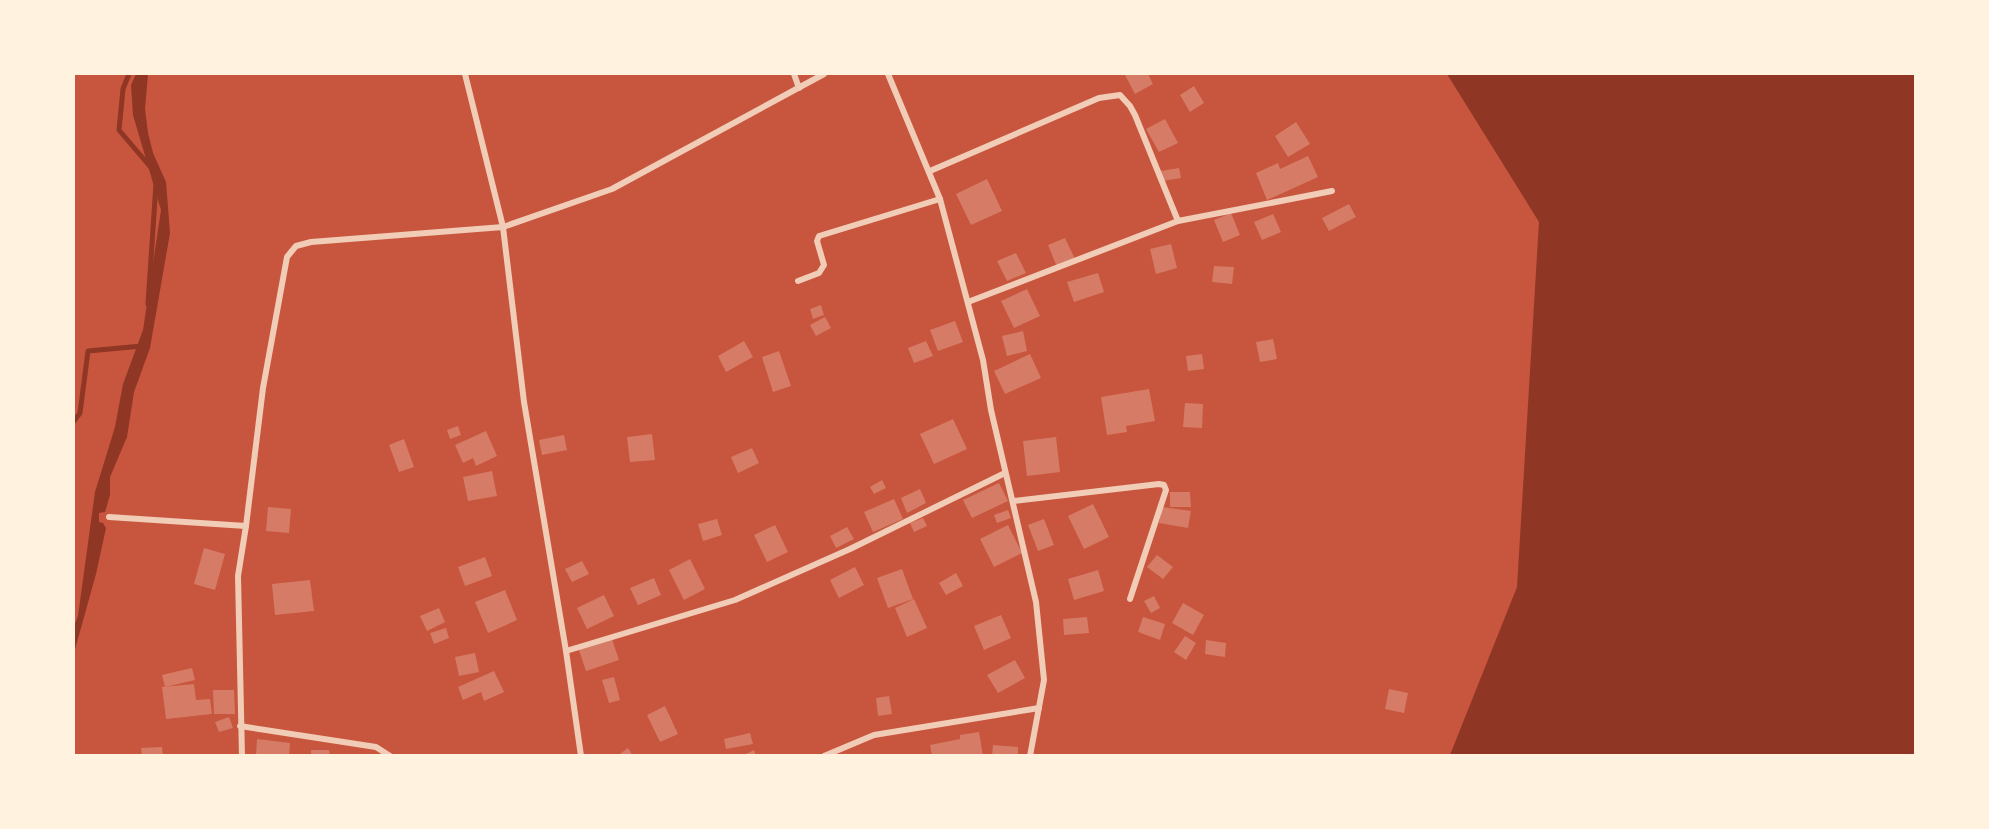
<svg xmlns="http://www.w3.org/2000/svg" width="1989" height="829" viewBox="0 0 1989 829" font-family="'Noto Sans',sans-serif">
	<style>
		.water { fill: #8f3625 }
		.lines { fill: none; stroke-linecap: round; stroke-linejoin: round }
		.stream { stroke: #8f3625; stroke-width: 5 }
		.building { fill: #d67c66 }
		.minor { stroke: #f1ccb7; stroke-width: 6 }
	</style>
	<rect width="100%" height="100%" fill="#c8553d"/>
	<g class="water">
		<polygon points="136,74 148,74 145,109 148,133 153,153 166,182 170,233 150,348 134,392 127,437 110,477 110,495 105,512 99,513 99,522 103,523 106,528 96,574 74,653 74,626 78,616 95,492 115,427 123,384 143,330 161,210 133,115 131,85"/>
		<polygon points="1447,74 1915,74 1915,755 1450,755 1517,587 1539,222"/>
	</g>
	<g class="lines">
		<g class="stream">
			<polyline points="129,74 123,89 119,130 153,170"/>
			<polyline points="148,304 156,184"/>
			<polyline points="74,421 80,413 88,351 142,346"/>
		</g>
	</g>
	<g class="building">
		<polygon points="1128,74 1148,74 1153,84 1135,94 1125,75"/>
		<polygon points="1194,86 1204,103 1190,112 1180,95"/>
		<polygon points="1165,119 1178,143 1159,152 1146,129"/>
		<polygon points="1296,122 1310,144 1288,157 1275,136"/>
		<polygon points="1308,156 1318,177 1267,200 1256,173 1278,163 1280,169"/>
		<polygon points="1179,168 1181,178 1162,181 1161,171"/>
		<polygon points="987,179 1002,211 971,225 956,194"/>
		<polygon points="1349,204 1356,217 1329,231 1322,218"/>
		<polygon points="1231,213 1240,235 1223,242 1214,220"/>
		<polygon points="1273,214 1281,232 1262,240 1254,222"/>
		<polygon points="1065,238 1075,259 1057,267 1048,245"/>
		<polygon points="1171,244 1177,268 1156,274 1150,249"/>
		<polygon points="1016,253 1026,273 1007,281 997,261"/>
		<polygon points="1214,266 1234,267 1232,284 1212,282"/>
		<polygon points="1098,273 1104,292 1074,302 1067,282"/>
		<polygon points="1027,289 1040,316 1014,328 1001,301"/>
		<polygon points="821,305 824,315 813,319 810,309"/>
		<polygon points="825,317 831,328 816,336 810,325"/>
		<polygon points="955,321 963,342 938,351 930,330"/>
		<polygon points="1023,331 1027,351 1007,356 1002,336"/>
		<polygon points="1273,339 1277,359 1260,362 1256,342"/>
		<polygon points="744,341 753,357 726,372 718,356"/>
		<polygon points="926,341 933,356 914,363 908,348"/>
		<polygon points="779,351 791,386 773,392 762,357"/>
		<polygon points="1030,354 1041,378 1005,394 994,371"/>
		<polygon points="1202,354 1204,369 1188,371 1186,356"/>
		<polygon points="1149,389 1155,421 1126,426 1127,432 1107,435 1101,397"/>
		<polygon points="1185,403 1203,404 1202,428 1183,427"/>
		<polygon points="953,419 967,449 934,464 920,434"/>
		<polygon points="458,426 461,435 450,439 447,430"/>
		<polygon points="486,431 497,456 476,466 473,458 463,463 455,445"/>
		<polygon points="652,434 655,460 630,462 627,437"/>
		<polygon points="564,435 567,450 542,455 539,440"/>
		<polygon points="1056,437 1060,472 1027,476 1023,441"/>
		<polygon points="404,439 414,467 399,472 389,445"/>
		<polygon points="752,448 759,463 738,473 731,457"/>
		<polygon points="492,471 497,496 468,501 463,477"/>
		<polygon points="882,480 886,488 874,494 870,487"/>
		<polygon points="999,483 1008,501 972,518 963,500"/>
		<polygon points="920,489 926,503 907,513 901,498"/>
		<polygon points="1170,492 1190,492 1191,507 1170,507"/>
		<polygon points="894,499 903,519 873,532 864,512"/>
		<polygon points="1093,504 1109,537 1084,549 1068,516"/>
		<polygon points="268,507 291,509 289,533 266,531"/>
		<polygon points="1162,507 1191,511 1188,528 1159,523"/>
		<polygon points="1008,510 1011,518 997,523 994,515"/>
		<polygon points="923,518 927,526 914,532 910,523"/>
		<polygon points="717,519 722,535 703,541 698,524"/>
		<polygon points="1044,519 1054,545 1038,551 1028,525"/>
		<polygon points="775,525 788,552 767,562 754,535"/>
		<polygon points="1008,525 1022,553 994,567 980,539"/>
		<polygon points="847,527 854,539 836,548 830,536"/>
		<polygon points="204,548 225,554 215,590 194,584"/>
		<polygon points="1157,555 1173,567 1163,579 1147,567"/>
		<polygon points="485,557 492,576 465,586 458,567"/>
		<polygon points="690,559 705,589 684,600 669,570"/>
		<polygon points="582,561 589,574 572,582 565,569"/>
		<polygon points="855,567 864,585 839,598 830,580"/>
		<polygon points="902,569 913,599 888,608 877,578"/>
		<polygon points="1098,570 1104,591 1074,600 1068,579"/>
		<polygon points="956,573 963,586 946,595 939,583"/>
		<polygon points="654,578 661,595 638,605 630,588"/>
		<polygon points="310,580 314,611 275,615 272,584"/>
		<polygon points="505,590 517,620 488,633 475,602"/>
		<polygon points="604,595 614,616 587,629 577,608"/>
		<polygon points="1154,596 1160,608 1151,613 1144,601"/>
		<polygon points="914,599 927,628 907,637 895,608"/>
		<polygon points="1183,603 1204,615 1193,635 1172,623"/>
		<polygon points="439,608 445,622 427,631 420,616"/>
		<polygon points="1001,615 1011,638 984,650 974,626"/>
		<polygon points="1087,617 1089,633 1064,635 1063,619"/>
		<polygon points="1143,617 1165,624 1160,640 1138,632"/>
		<polygon points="446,628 449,638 434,644 430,633"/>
		<polygon points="1185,636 1196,643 1186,660 1174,652"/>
		<polygon points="612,639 619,660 586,671 579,650"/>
		<polygon points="1206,640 1226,643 1225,657 1205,654"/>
		<polygon points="475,653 479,672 459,676 455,657"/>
		<polygon points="1015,660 1025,678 998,693 987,675"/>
		<polygon points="192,668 195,680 165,687 162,675"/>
		<polygon points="494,671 504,692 484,701 481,692 463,700 458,687"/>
		<polygon points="614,677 620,700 609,703 602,680"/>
		<polygon points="194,684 196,700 210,699 212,714 166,719 162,687"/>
		<polygon points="1389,689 1408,693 1404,713 1385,709"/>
		<polygon points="213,690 234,690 235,714 214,714"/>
		<polygon points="889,696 892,714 878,716 876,698"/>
		<polygon points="665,706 678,734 660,742 647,715"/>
		<polygon points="229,717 233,728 219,732 215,722"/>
		<polygon points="979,732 983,756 932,756 930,745 960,739 960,735"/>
		<polygon points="750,733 753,744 726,749 724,739"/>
		<polygon points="257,739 290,743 289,756 256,756"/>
		<polygon points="993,745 1018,747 1018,756 992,756"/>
		<polygon points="162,747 163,756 142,756 141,748"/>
		<polygon points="628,748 633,756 617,756"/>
		<polygon points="311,750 329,750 330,756 311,756"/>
		<polygon points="754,750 756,756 742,756"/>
	</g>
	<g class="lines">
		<g class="minor">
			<polyline points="465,74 503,227 524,402 566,651 581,756"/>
			<polyline points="794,74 799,88"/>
			<polyline points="888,74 940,199 983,360 991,410 1036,602 1044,680 1030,756"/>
			<polyline points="930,171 1099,98 1120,95 1130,106 1135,115 1178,221"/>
			<polyline points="798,281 819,273 824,265 817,241 819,236 940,199"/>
			<polyline points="968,302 1178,221 1332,191"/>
			<polyline points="1013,501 1159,484 1164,485 1166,490 1130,599"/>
			<polyline points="109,517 246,526"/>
			<polyline points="566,651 735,600 850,549 1005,473"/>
			<polyline points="240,726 376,747 390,756"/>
			<polyline points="242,756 238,576 246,526 263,388 287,257 296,246 311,242 503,227 612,189 824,74"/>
			<polyline points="824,756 874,735 1039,708"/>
		</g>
	</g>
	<rect width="1989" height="829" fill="none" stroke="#fff3e0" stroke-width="150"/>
</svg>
